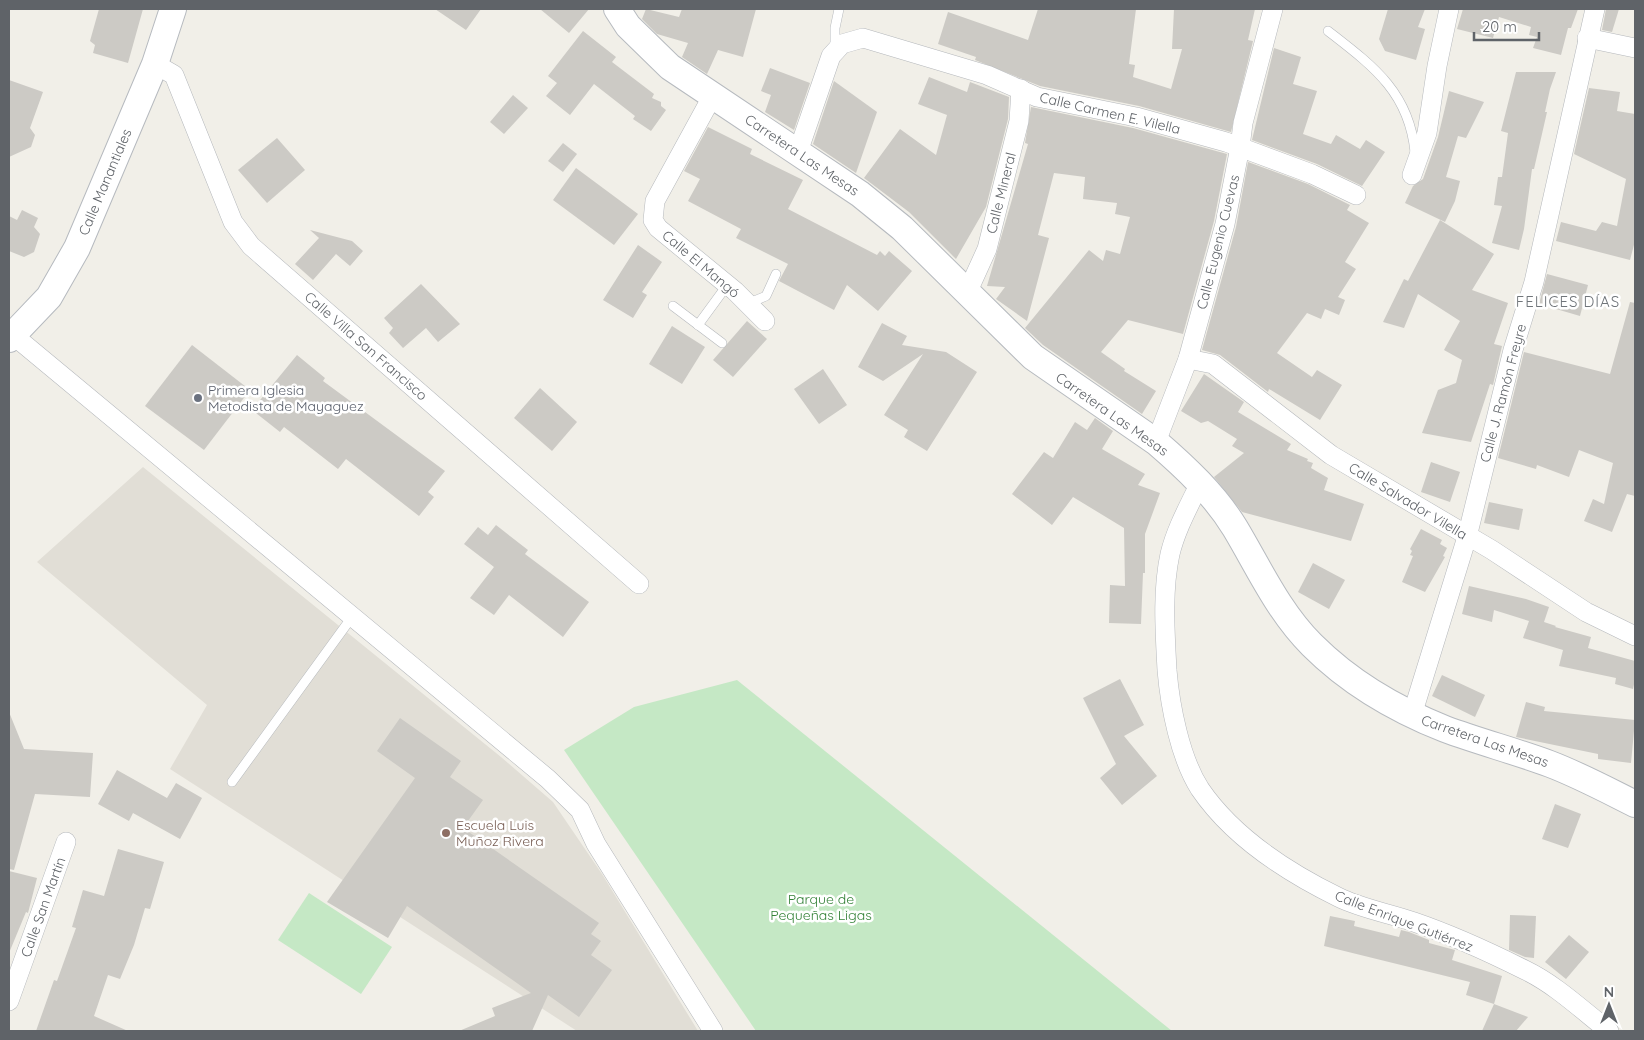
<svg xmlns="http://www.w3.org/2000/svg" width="1644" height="1040" viewBox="0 0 1644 1040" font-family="Quicksand,sans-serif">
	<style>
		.education { fill: #e1ded6 }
		.green { fill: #c5e8c5 }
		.building { fill: #cccac5 }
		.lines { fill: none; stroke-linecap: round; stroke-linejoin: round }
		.lane-casing { stroke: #b5b8bc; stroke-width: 10 }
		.street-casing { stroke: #b5b8bc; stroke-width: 20 }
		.secondary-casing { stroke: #b6babf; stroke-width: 28 }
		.lane { stroke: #fff; stroke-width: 9 }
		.street { stroke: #fff; stroke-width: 19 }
		.secondary { stroke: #fff; stroke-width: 26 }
		.worship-dot { fill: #6b7280; stroke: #fff; stroke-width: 2 }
		.education-dot { fill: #8d6e63; stroke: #fff; stroke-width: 2 }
		.labels { text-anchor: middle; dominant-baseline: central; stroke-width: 5; stroke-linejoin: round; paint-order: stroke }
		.street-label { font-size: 14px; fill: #5f6368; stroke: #fff }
		.worship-label { font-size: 14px; fill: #5b616d; stroke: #fff; text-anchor: start }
		.education-label { font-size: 14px; fill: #785e54; stroke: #fff; text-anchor: start }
		.park-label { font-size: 14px; fill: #348238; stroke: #fff }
		.neighbourhood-label { font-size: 15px; letter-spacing: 1px; fill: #70757a; stroke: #fff }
	</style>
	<rect width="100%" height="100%" fill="#f1efe8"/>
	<polygon class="education" points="143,467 501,757 553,802 602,874 698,1031 577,1031 170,769 207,705 37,562"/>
	<g class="green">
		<polygon points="737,680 1172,1031 756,1031 564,750 634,707"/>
		<polygon points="309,893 392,947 361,994 278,940"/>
	</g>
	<g class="building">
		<polygon points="99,9 143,9 128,63 93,53 95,45 90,41"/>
		<polygon points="435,9 481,9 466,30"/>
		<polygon points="540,9 589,9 569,33"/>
		<polygon points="646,9 679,17 682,9 756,9 743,57 718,50 707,74 682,57 688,43 657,34 642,19"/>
		<polygon points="1038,9 1136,9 1129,64 1135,65 1133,77 1171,89 1182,49 1172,49 1174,9 1255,9 1248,40 1253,41 1231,132 1139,106 1040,86 975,60 976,57 938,44 948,12 1028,40"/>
		<polygon points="1388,9 1425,9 1418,27 1425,29 1416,60 1385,51 1379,39"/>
		<polygon points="1463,9 1578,9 1571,28 1568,28 1561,55 1533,48 1537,37 1529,35 1531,27 1499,17 1493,38 1457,29"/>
		<polygon points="1606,9 1619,9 1612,32 1602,30"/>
		<polygon points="583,31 616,57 612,62 654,94 652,98 661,102 661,106 666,110 651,131 633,119 635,116 594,84 570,115 546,96 557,83 548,76"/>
		<polygon points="1274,48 1301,57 1293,84 1317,91 1303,134 1331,144 1336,135 1360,149 1366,140 1385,152 1362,186 1317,164 1252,140"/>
		<polygon points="770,68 810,83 794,130 765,112 771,95 761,91"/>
		<polygon points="1516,72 1556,72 1550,89 1545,112 1547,112 1534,169 1532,169 1524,229 1519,250 1492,243 1502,206 1494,205 1498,177 1502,177 1508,133 1501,131"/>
		<polygon points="929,77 967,92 970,82 1009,97 1008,119 986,207 956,259 909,212 864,178 900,129 936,155 947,115 918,104"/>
		<polygon points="9,80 43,92 30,128 35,135 31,147 9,157"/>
		<polygon points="834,81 877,112 856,173 813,144"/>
		<polygon points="1589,88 1620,92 1617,111 1635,114 1635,241 1630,260 1556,241 1561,222 1596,231 1602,222 1617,226 1626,179 1574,154"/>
		<polygon points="1449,91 1484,102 1466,138 1458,136 1446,177 1460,181 1455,201 1445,222 1405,203 1413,186 1423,179 1438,137"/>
		<polygon points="513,95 528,108 504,134 490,122"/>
		<polygon points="1031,107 1133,128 1227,154 1214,221 1183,334 1128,320 1101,352 1125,369 1124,371 1156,391 1142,414 1043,345 1025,328 1089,250 1103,261 1106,250 1120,254 1130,217 1115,214 1117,203 1083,199 1085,177 1054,173 1038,235 1049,238 1027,321 996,299 1005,287 987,286 1028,144 1025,143"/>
		<polygon points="708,127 752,149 750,154 803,180 788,209 877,255 880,251 885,256 889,251 912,271 878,311 847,285 834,310 779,281 788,264 736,238 741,229 688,201 700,179 684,171"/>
		<polygon points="277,138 305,170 267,203 238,170"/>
		<polygon points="563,143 577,154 563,172 548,161"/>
		<polygon points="1248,162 1308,184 1350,205 1347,210 1369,223 1345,262 1356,269 1338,297 1345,300 1339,315 1325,309 1321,319 1307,313 1277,353 1312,377 1317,370 1342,385 1320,420 1269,389 1268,392 1220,355 1202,350 1236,227"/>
		<polygon points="576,168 638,214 614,245 553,200"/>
		<polygon points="22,210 38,218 34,227 40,234 34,252 24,257 9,251 9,216 17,220"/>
		<polygon points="1440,220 1494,254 1472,290 1508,303 1494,344 1502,346 1493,385 1490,384 1471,442 1422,433 1438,390 1456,383 1462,360 1444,350 1460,321 1418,294 1404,328 1383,322 1404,279 1408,281"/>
		<polygon points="310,230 352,241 363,251 350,266 336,254 313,280 295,264 319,238"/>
		<polygon points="638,245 662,262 642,292 647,295 633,318 603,300"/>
		<polygon points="1547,274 1588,285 1580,316 1539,304"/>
		<polygon points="421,284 460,324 438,342 426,328 403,348 389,333 393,328 384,318"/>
		<polygon points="1630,302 1635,303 1635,496 1627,494 1612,532 1584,521 1593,499 1604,504 1613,463 1579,450 1569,477 1537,465 1536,469 1498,458 1524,352 1610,374"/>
		<polygon points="747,321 767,339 733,377 713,360"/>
		<polygon points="882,323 907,336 902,345 946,352 977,372 927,451 904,437 908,430 884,415 923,354 883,381 858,367"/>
		<polygon points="672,326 705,347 682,384 649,364"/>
		<polygon points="192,345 250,390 204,450 145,406"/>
		<polygon points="297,355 325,378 323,381 445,471 428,492 434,497 419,516 346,459 338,469 284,427 280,432 252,410"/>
		<polygon points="823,369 847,405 819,424 794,389"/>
		<polygon points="1204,374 1244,402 1238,412 1291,444 1287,450 1308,459 1307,461 1313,463 1311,468 1328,478 1324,490 1364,504 1351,541 1242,512 1214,477 1244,453 1232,446 1237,439 1208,421 1201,423 1181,411"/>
		<polygon points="540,388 577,422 552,451 514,418"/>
		<polygon points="1095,418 1113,431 1102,449 1145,474 1138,485 1160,493 1145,534 1145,573 1143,573 1141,624 1109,623 1110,585 1125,586 1124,528 1073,497 1052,525 1012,494 1044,452 1053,458 1075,422 1087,430"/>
		<polygon points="1431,462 1460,472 1450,502 1421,492"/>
		<polygon points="1489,502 1523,509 1519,530 1484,523"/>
		<polygon points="496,525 528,550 525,554 589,602 563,637 509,595 494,615 470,598 494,567 464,544 478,527 488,535"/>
		<polygon points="1421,529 1442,540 1440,544 1447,548 1443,556 1445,557 1425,592 1402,582 1413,556 1410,555 1412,551 1410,549"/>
		<polygon points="1313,563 1345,580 1329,609 1298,592"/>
		<polygon points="1469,586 1526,599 1549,607 1544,622 1556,626 1555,627 1591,637 1588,648 1635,661 1635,680 1633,689 1615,684 1616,678 1559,666 1563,650 1523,638 1529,621 1494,610 1492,622 1462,614"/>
		<polygon points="1442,675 1485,695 1475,717 1432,696"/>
		<polygon points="1120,679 1144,725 1124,736 1157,776 1122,805 1100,778 1116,764 1083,698"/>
		<polygon points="1526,702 1545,707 1544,711 1635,720 1631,763 1598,759 1598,754 1516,737"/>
		<polygon points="9,712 24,749 93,753 90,797 35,794 14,870 9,869"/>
		<polygon points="400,718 461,761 450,777 483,800 463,828 599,923 591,934 601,941 591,955 612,970 579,1017 548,995 532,1031 459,1031 495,1016 492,1008 531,993 407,906 388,938 327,902 415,778 377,751"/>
		<polygon points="117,770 167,798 176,783 202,798 180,839 133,813 129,821 98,804"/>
		<polygon points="1555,804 1581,814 1568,848 1542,839"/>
		<polygon points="118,849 164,862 150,909 145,908 134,945 120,979 108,975 94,1016 128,1031 36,1031 54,980 57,981 76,928 72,927 83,890 104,896"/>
		<polygon points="9,871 37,878 28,913 26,912 9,953"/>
		<polygon points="1510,915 1536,916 1534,958 1525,957 1509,950"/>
		<polygon points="1330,916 1355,921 1354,926 1399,937 1401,930 1409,932 1429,940 1429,943 1455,950 1452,960 1502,976 1494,1004 1466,995 1470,982 1324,946"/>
		<polygon points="1569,935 1589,952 1566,979 1545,962"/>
		<polygon points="1494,1004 1528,1017 1516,1031 1482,1031"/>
	</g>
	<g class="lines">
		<defs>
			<g id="lane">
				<path d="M1328,31C1373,66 1409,92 1415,152"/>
				<polyline points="835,48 835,28 839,9"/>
				<polyline points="747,304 766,296 776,274"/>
				<polyline points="673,306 722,343"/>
				<polyline points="698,325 728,284"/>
				<polyline points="232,782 352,617"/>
			</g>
			<g id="street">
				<polyline points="1587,38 1635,48"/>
				<polyline points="155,64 174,75 233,222 251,246 639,584"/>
				<polyline points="713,95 655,201 653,220 658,228 735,291 765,321"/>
				<polyline points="798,152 831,56 842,44 863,38 987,75 1037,97 1136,117 1226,142 1312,174 1356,195"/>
				<polyline points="1412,175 1427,133 1437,66 1449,9"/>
				<polyline points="967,293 987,249 1019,121 1021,89"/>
				<polyline points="13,335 548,779 580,810 596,844 713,1031"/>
				<polyline points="1188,359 1213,364 1331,455 1492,550 1586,612 1635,636"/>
				<polyline points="1156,442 1188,359 1225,224 1240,147 1243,123 1273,9"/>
				<path d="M1200,483C1189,506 1176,529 1170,554C1162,591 1165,632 1167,670C1170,706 1180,758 1200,789C1232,836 1287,872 1338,897C1362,909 1389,913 1414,922C1452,935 1489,952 1525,970C1556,985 1582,1010 1609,1031"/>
				<polyline points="1412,715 1467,537 1513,350 1534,282 1595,9"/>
				<polyline points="9,1001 66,842"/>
			</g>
			<g id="secondary">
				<path d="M617,9L628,26L670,67L860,194L902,228L1033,357L1156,442C1185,467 1215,495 1235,528C1259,568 1278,611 1312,645C1349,682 1397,710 1445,729C1480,742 1515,751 1550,764C1579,775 1607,790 1635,804"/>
				<polyline points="9,339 49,297 77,248 155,64 173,9"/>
			</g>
		</defs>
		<use href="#lane" class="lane-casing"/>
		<use href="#street" class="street-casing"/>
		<use href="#secondary" class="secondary-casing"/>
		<use href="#lane" class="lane"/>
		<use href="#street" class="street"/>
		<use href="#secondary" class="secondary"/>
	</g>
	<circle class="worship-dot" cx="198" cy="398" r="5"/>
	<circle class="education-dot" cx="446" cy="833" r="5"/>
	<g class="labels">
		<g class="street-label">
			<text transform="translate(1110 113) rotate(13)">Calle Carmen E. Vilella</text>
			<text transform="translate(802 155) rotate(34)">Carretera Las Mesas</text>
			<text transform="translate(105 182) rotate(-67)">Calle Manantiales</text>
			<text transform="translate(1001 193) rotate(-76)">Calle Mineral</text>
			<text transform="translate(1218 242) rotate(-76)">Calle Eugenio Cuevas</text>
			<text transform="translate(701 264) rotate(40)">Calle El Mangó</text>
			<text transform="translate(366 346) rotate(41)">Calle Villa San Francisco</text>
			<text transform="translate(1503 393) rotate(-75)">Calle J. Ramón Freyre</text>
			<text transform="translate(1112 414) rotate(35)">Carretera Las Mesas</text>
			<text transform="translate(1408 501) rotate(31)">Calle Salvador Vilella</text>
			<text transform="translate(1485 741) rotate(19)">Carretera Las Mesas</text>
			<text transform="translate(43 907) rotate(-70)">Calle San Martín</text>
			<text transform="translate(1404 921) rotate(21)">Calle Enrique Gutiérrez</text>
		</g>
		<g class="worship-label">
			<text x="208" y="390">Primera Iglesia<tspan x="208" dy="16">Metodista de Mayaguez</tspan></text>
		</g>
		<g class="education-label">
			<text x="456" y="825">Escuela Luis<tspan x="456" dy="16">Muñoz Rivera</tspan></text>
		</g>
		<g class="park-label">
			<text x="821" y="899">Parque de<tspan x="821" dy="16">Pequeñas Ligas</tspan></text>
		</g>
		<g class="neighbourhood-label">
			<text x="1568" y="301">FELICES DÍAS</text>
		</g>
	</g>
	<rect width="1644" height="1040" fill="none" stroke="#5f6368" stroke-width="20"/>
	<g transform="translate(1609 1005)" stroke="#ffffff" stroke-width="4" paint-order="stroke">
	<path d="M0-4L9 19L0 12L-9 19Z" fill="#5f6368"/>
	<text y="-8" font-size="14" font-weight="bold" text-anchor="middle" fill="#5f6368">N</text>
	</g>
	<path d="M1474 32v8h65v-8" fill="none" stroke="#5f6368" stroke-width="2.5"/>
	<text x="1482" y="32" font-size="15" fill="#5f6368" stroke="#ffffff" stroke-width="4" paint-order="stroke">20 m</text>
</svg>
